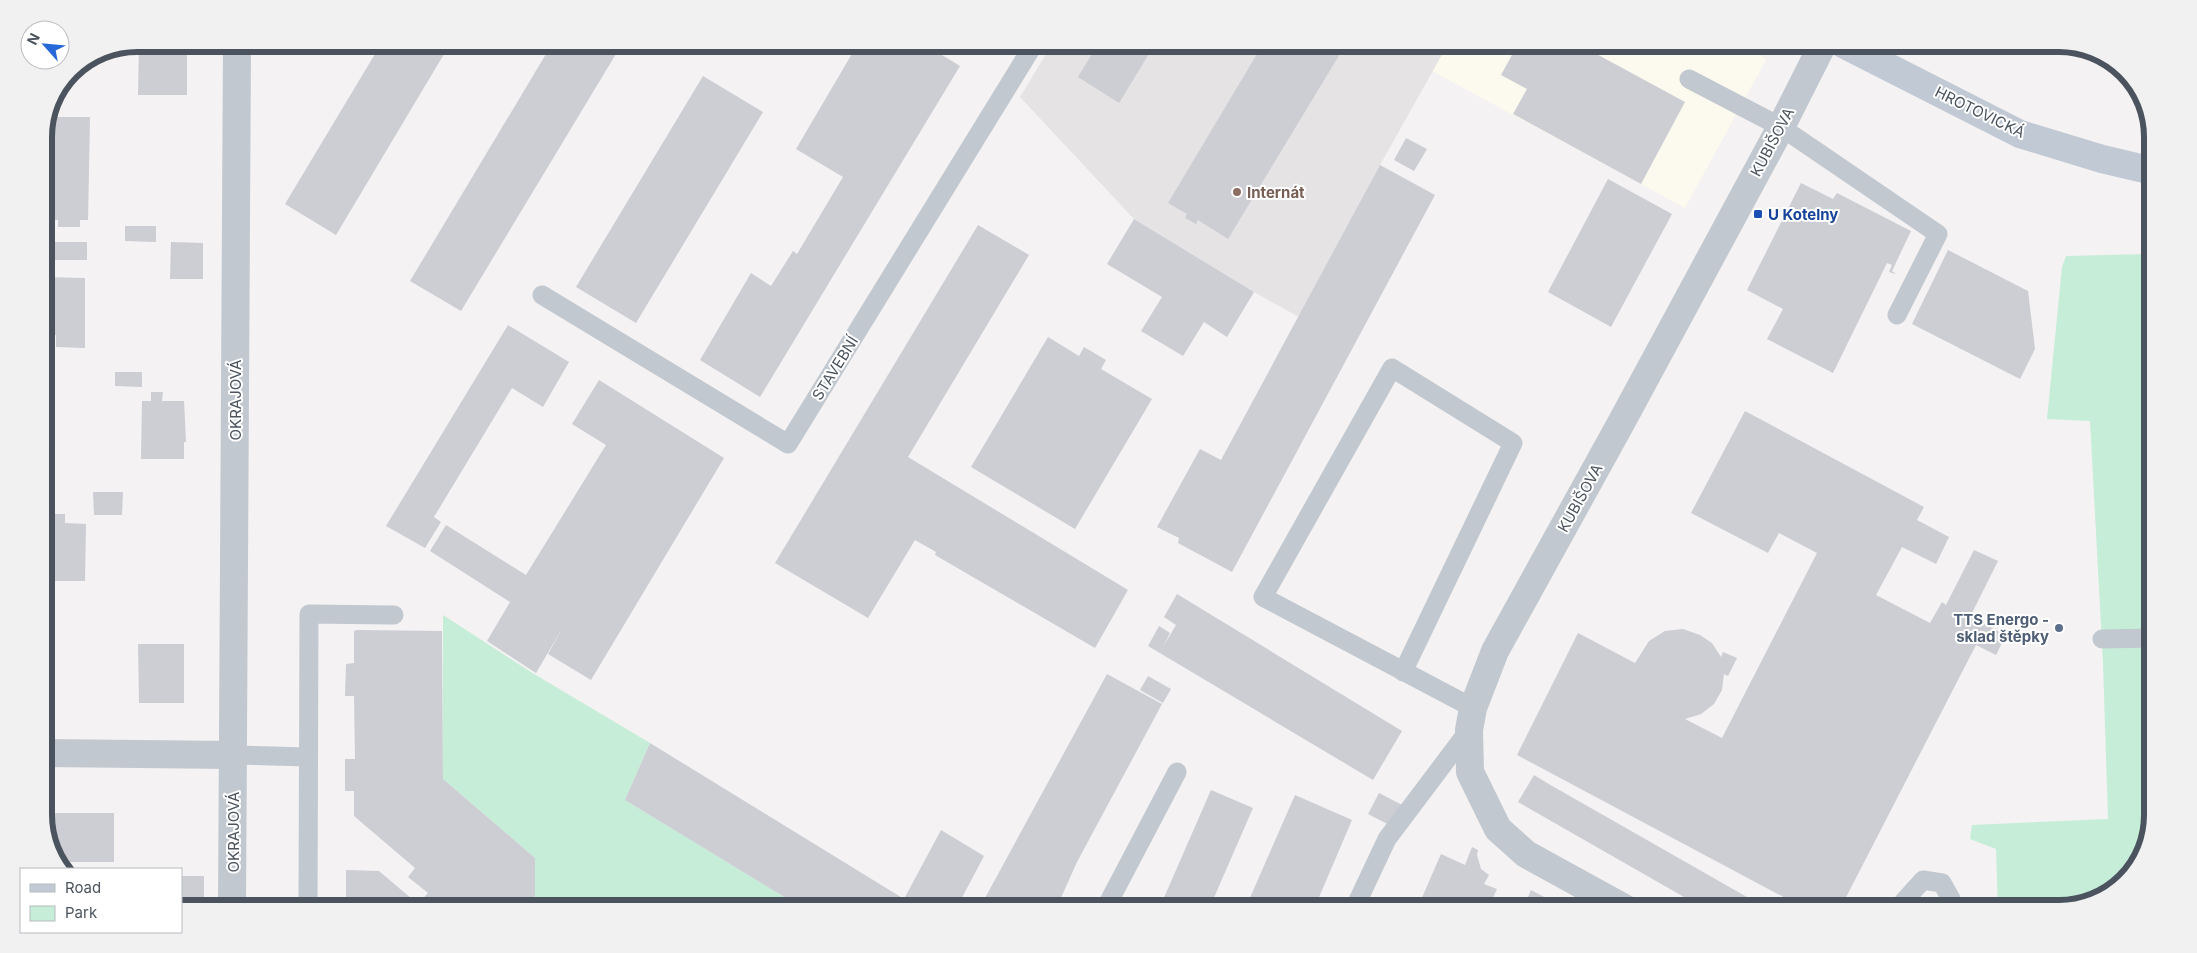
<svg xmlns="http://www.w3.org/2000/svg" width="2197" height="953" viewBox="0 0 2197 953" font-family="Inter,sans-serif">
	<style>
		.commercial { fill: #fcf9ee }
		.education { fill: #e5e3e3 }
		.green { fill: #c5edd7 }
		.building { fill: #ccced4 }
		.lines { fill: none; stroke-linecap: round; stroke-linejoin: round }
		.service { stroke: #c1c8cf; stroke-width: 19 }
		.minor { stroke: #c1c8cf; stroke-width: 28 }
		.secondary { stroke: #c1c9d4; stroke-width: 28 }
		.education-dot { fill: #8d6e63; stroke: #fff; stroke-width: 2 }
		.transit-dot { fill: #1a4fb4; stroke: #fff; stroke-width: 2 }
		.service-dot { fill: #5c6f8a; stroke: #fff; stroke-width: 2 }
		.labels { text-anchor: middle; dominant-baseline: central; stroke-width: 4; stroke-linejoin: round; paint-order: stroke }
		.street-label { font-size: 15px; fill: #4b545e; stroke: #fff }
		.education-label { font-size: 15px; font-weight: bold; fill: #785e54; stroke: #fff; text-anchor: start }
		.transit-label { font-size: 15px; font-weight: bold; fill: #164399; stroke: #fff; text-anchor: start }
		.service-label { font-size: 15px; font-weight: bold; fill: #4e5e75; stroke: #fff; text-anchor: end }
		.rim { fill: none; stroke: #4b545e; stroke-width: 6 }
	</style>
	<rect width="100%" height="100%" fill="#f4f2f2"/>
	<polygon class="commercial" points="1448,44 1749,44 1766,60 1685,208 1432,71"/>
	<polygon class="education" points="1052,44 1448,44 1380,165 1299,317 1254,292 1134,219 1020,97"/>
	<g class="green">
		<polygon points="2149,254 2153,312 2153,816 2146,851 2112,893 2060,909 1998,909 1996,849 1970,839 1972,825 2108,819 2103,662 2090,421 2047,419 2062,267 2066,256"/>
		<polygon points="443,615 534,674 650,743 625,800 804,909 535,909 535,858 443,779"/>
	</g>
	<g class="building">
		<polygon points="139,44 187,44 187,95 138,95"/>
		<polygon points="381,44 450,44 336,235 285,204"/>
		<polygon points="552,44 622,44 461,311 410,281"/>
		<polygon points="840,44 924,44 960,66 760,397 700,360 751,273 771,286 793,251 797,254 843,177 796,149 853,52"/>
		<polygon points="1098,44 1155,44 1119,103 1078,77"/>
		<polygon points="1263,44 1346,44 1228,239 1198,220 1196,224 1185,218 1187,214 1168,203"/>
		<polygon points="1518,44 1578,44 1685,102 1641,184 1513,114 1527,89 1501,75"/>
		<polygon points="703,76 763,112 636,323 576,287"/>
		<polygon points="51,117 90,117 88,220 80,220 80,227 58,227 58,220 44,219 44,131"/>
		<polygon points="1406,138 1427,149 1414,171 1394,160"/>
		<polygon points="1380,165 1435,195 1232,572 1178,543 1179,538 1157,527 1200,449 1221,460"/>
		<polygon points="1608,179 1672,214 1611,327 1548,292"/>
		<polygon points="1801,183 1833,199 1837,193 1911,231 1892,271 1896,274 1889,272 1892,265 1887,263 1833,373 1767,339 1783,309 1747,290"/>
		<polygon points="1134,219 1254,292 1227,337 1204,322 1183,356 1141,331 1162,297 1107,264"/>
		<polygon points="978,225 1029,255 908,457 1128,590 1095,648 935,555 936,552 915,540 868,618 775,563"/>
		<polygon points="125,226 156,226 156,242 125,241"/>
		<polygon points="44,242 87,242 87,260 45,260"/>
		<polygon points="171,242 203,243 203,279 170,279"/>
		<polygon points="1948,250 2028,291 2035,349 2020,379 1912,324"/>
		<polygon points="44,277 85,278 85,348 56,347 56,335 44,335"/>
		<polygon points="508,325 569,362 543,407 512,388 434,517 441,522 425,548 386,526"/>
		<polygon points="1048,337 1079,356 1084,347 1106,360 1101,369 1152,399 1075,529 971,467"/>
		<polygon points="115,372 142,372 142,387 115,386"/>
		<polygon points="599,380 724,458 591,680 548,654 563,627 536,673 487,641 510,602 430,551 446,525 526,575 606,445 572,424"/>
		<polygon points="151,392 163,392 162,401 184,401 186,442 184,442 184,459 141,459 142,401 151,401"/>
		<polygon points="1745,411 1924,507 1917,520 1949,537 1936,564 1902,547 1876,595 1930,623 1942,602 1946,605 1974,550 1998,561 1970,617 2006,635 1996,655 1976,645 1840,909 1806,909 1517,755 1578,633 1635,663 1649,641 1665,631 1683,629 1700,635 1712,643 1721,657 1723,652 1737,658 1728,676 1724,674 1722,690 1714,704 1701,714 1685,719 1722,738 1817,553 1779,533 1768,553 1691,513"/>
		<polygon points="93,492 123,492 122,515 94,515"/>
		<polygon points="52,514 65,514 65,523 86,524 85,581 44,581 44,523 51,523"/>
		<polygon points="1177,594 1402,731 1373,780 1148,646 1159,626 1170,633 1163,647 1176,625 1164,617"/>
		<polygon points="357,630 442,631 443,779 535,858 535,909 346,909 346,870 379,871 418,904 428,893 408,877 415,868 354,816 354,791 345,791 345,759 355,759 354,696 345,696 346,664 354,663 354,631"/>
		<polygon points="138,644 184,644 184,703 139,703"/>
		<polygon points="1107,674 1162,704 1077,862 1056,909 979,909"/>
		<polygon points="1148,676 1171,689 1163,703 1140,690"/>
		<polygon points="650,743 904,899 941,830 984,856 956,909 804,909 625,800"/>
		<polygon points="1534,775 1547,783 1768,909 1705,909 1518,802"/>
		<polygon points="1211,790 1253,808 1209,909 1159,909"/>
		<polygon points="1379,793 1406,807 1395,828 1368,814"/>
		<polygon points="1295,795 1352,820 1314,909 1245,909"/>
		<polygon points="44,813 114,813 114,862 63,862 62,869 44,822"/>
		<polygon points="1472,847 1478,850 1477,855 1481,869 1489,875 1484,884 1497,889 1488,909 1417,909 1441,854 1465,865"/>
		<rect x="181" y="876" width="23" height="33"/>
		<polygon points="1531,890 1548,899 1544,909 1523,909"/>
	</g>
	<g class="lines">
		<g class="service">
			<polyline points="1689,79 1781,127 1938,234 1897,315"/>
			<polyline points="542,295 788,444 1034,44"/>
			<polyline points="2102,639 2153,638"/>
			<polyline points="1403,672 1513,443 1392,368 1263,597 1473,708"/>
			<polyline points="233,755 308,757"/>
			<polyline points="308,909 309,614 394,615"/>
			<polyline points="1105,909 1177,772"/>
			<polyline points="1354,909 1387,839 1469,730"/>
			<polyline points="1900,909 1904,901 1923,880 1942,883 1951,899 1951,909"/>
		</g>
		<g class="minor">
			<polyline points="44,753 233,755"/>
			<polyline points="232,909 237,44"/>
			<polyline points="1626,909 1526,854 1498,829 1470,772 1469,730 1473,708 1495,651 1621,423 1781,127 1823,44"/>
		</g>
		<polyline class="secondary" points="1843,44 2020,134 2102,159 2153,171"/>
	</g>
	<circle class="education-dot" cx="1237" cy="192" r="5"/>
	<rect class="transit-dot" x="1753" y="209" width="10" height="10" rx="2.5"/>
	<circle class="service-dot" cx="2059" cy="628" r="5"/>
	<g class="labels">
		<g class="street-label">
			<text transform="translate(1980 112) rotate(26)">HROTOVICKÁ</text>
			<text transform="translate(1772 142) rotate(-62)">KUBIŠOVA</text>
			<text transform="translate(835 368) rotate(-58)">STAVEBNÍ</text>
			<text transform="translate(235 400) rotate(-90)">OKRAJOVÁ</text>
			<text transform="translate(1580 498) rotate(-61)">KUBIŠOVA</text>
			<text transform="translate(233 832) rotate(-90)">OKRAJOVÁ</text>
		</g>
		<g class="education-label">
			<text x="1247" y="192">Internát</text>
		</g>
		<g class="transit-label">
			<text x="1768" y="214">U Kotelny</text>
		</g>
		<g class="service-label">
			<text x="2049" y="619">TTS Energo -<tspan x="2049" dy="17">sklad štěpky</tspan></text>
		</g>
	</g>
	<path d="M0 0H2197V953H0ZM137 52H2059A85 85 0 0 1 2144 137V815A85 85 0 0 1 2059 900H137A85 85 0 0 1 52 815V137A85 85 0 0 1 137 52Z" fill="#f1f1f2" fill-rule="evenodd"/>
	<path class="rim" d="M137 52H2059A85 85 0 0 1 2144 137V815A85 85 0 0 1 2059 900H137A85 85 0 0 1 52 815V137A85 85 0 0 1 137 52Z"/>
	<rect x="20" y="868" width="162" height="65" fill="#ffffff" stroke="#b7bbbf"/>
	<rect x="30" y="884" width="25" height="8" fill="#c1c9d4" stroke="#b7bbbf"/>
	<text x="65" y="893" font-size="15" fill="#4b545e">Road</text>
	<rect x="30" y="906" width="25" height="15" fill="#c5edd7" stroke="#b7bbbf"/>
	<text x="65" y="918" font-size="15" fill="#4b545e">Park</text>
	<g transform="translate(45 45) rotate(297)"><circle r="24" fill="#ffffff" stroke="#b7bbbf"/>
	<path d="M0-4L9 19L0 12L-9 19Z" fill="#2768d9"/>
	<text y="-8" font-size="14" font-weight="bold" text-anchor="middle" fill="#4b545e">N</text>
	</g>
</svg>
